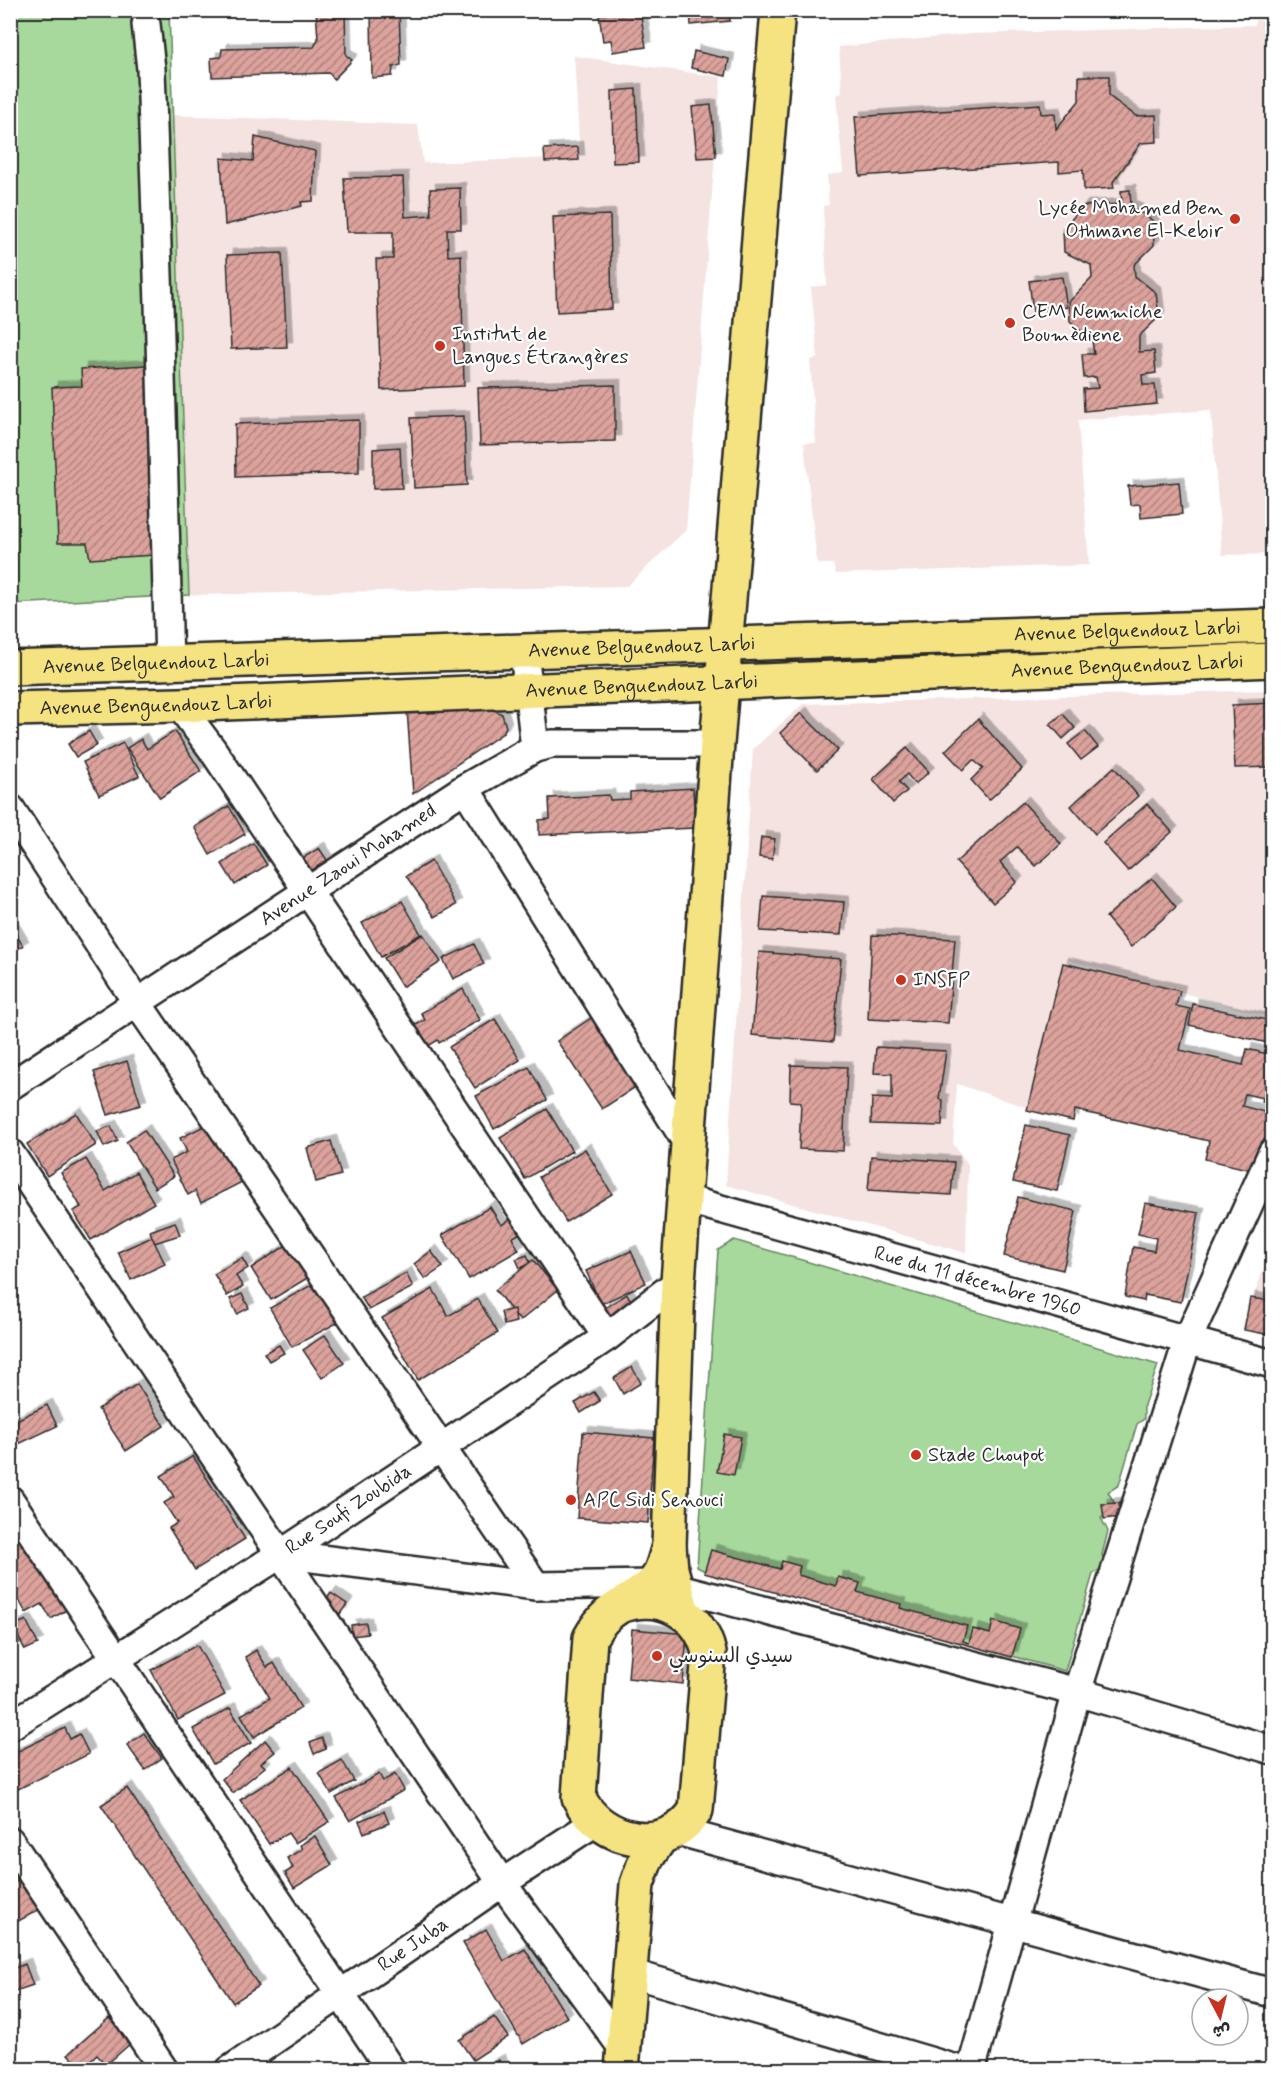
<svg xmlns="http://www.w3.org/2000/svg" width="1283" height="2080" viewBox="0 0 1283 2080" font-family="Mynerve,'Playpen Sans Arabic',sans-serif">
	<style>
		.built { fill: #f4e3e1 }
		.pitch { fill: #a6d99b; stroke: #688263; stroke-width: 1.5 }
		.building { fill: url(#building-hatch); stroke: #2b2b2b; stroke-width: 1.5; filter: url(#shadow) }
		.lines { fill: none; stroke-linecap: round; stroke-linejoin: round }
		.minor-casing { stroke: #2b2b2b; stroke-width: 32 }
		.major-casing { stroke: #2b2b2b; stroke-width: 38 }
		.minor { stroke: #fff; stroke-width: 27 }
		.major { stroke: #f5e382; stroke-width: 33 }
		.poi-dot { fill: #c8321e; stroke: #fff; stroke-width: 2 }
		.labels { text-anchor: middle; dominant-baseline: central; stroke-width: 4.5; stroke-linejoin: round; paint-order: stroke }
		.poi-label { font-size: 20px; fill: #2b2b2b; stroke: #fff; text-anchor: start }
		.street-label { font-size: 20px; fill: #2b2b2b; stroke: #fff }
	</style>
	<defs>
		<pattern id="building-hatch" width="6" height="6" patternUnits="userSpaceOnUse" patternTransform="scale(1.5)"><rect width="6" height="6" fill="#dca29c"/><path d="M-1 1l2-2M0 6l6-6M5 7l2-2" fill="none" stroke="#b3847f"/></pattern>
		<filter id="shadow"><feDropShadow dx="5.5" dy="-5.5" stdDeviation="0" flood-color="#0004"/></filter>
	</defs>
	<rect width="100%" height="100%" fill="#fff"/>
	<filter id="ink" filterUnits="userSpaceOnUse"><feTurbulence type="fractalNoise" baseFrequency=".0167" numOctaves="2"/><feDisplacementMap in="SourceGraphic" scale="12" xChannelSelector="R" yChannelSelector="G"/><feConvolveMatrix kernelMatrix="1 2 1 2 8 2 1 2 1" color-interpolation-filters="sRGB"/></filter>
	<g filter="url(#ink)">
		<g class="built">
			<polygon points="1255,20 1272,21 1272,554 1222,555 1211,410 1078,420 1089,565 836,574 833,564 817,564 804,443 816,443 810,360 818,358 811,287 827,285 823,206 829,205 827,175 843,173 836,95 842,93 839,47 971,34 1255,25"/>
			<polygon points="574,56 721,77 686,530 627,586 189,595 172,115 418,125 423,163 580,157"/>
			<polygon points="1272,690 1272,1000 1268,1017 1068,960 1029,1108 957,1084 953,1144 968,1164 966,1253 726,1185 753,749 803,704"/>
			<polygon points="1272,1245 1272,1338 1242,1329"/>
		</g>
		<g class="pitch">
			<polygon points="11,11 169,11 189,595 11,604"/>
			<polygon points="734,1240 1158,1365 1144,1405 1144,1419 1137,1424 1119,1485 1108,1492 1118,1509 1101,1518 1108,1531 1102,1555 1106,1566 1093,1574 1065,1671 732,1578 719,1578 697,1567 718,1250"/>
		</g>
		<g class="building">
			<polygon points="316,10 345,10 346,55 352,60 334,79 329,73 212,77 211,58 221,57 222,49 314,47 318,39"/>
			<polygon points="371,10 399,10 401,65 393,67 392,76 372,78"/>
			<polygon points="629,10 640,10 646,47 613,52 611,40 603,41 599,15"/>
			<polygon points="690,10 729,10 730,21 691,25"/>
			<polygon points="694,51 729,59 726,76 691,68"/>
			<polygon points="1079,76 1109,76 1109,96 1136,116 1156,115 1157,142 1141,143 1113,182 1114,188 1084,190 1083,170 1059,172 1059,162 860,176 855,117 1040,104 1041,114 1055,113 1056,129 1079,101"/>
			<polygon points="636,89 639,162 613,163 612,91"/>
			<polygon points="711,105 716,157 697,158 692,107"/>
			<polygon points="255,137 315,151 313,201 301,202 302,206 225,225 221,158 253,161"/>
			<polygon points="578,147 579,160 545,162 544,149"/>
			<polygon points="403,177 405,217 431,215 430,189 460,188 461,229 447,229 448,256 461,255 464,386 381,390 376,259 393,259 393,232 347,232 344,178"/>
			<polygon points="1130,190 1131,206 1153,221 1154,245 1134,265 1135,276 1156,293 1159,317 1139,336 1139,352 1154,351 1156,373 1142,375 1143,385 1155,385 1157,404 1084,411 1083,389 1098,388 1096,377 1084,378 1082,354 1094,354 1092,341 1070,321 1069,302 1092,278 1091,265 1064,252 1063,229 1083,206 1122,204 1121,191"/>
			<polygon points="1272,206 1272,336 1271,336"/>
			<polygon points="610,215 612,309 557,312 553,217"/>
			<polygon points="282,253 287,347 231,349 227,255"/>
			<polygon points="1062,277 1067,307 1033,312 1029,281"/>
			<polygon points="146,365 155,555 90,559 87,543 58,543 52,387 82,386 81,369"/>
			<polygon points="615,385 615,441 480,445 478,388"/>
			<polygon points="464,416 467,485 414,488 411,418"/>
			<polygon points="359,420 359,473 236,477 235,424"/>
			<polygon points="400,447 402,488 373,489 373,449"/>
			<polygon points="1179,482 1182,514 1141,518 1140,504 1130,505 1128,486"/>
			<polygon points="1272,703 1272,767 1235,768 1232,705"/>
			<polygon points="407,709 494,710 502,714 506,727 503,733 413,794"/>
			<polygon points="801,713 838,750 817,770 780,733"/>
			<polygon points="1063,714 1075,728 1063,739 1050,724"/>
			<polygon points="978,719 1022,769 989,800 971,780 983,768 973,760 963,770 945,751"/>
			<polygon points="89,731 97,745 76,757 68,744"/>
			<polygon points="175,731 201,771 160,798 127,748 141,739 147,749"/>
			<polygon points="1085,731 1098,747 1081,760 1068,744"/>
			<polygon points="123,743 139,776 99,795 83,762"/>
			<polygon points="907,748 929,772 915,784 907,774 899,782 907,791 893,803 873,779"/>
			<polygon points="1114,767 1138,796 1095,834 1071,806"/>
			<polygon points="693,788 695,828 539,835 539,820 550,819 549,798 609,795 610,800 630,799 630,792"/>
			<polygon points="1023,802 1061,844 1036,866 1017,847 1000,862 1017,882 993,903 956,862"/>
			<polygon points="1147,804 1172,832 1128,871 1103,843"/>
			<polygon points="229,806 245,834 210,855 194,827"/>
			<polygon points="761,837 775,839 772,859 759,857"/>
			<polygon points="253,843 267,865 235,885 222,864"/>
			<polygon points="319,848 331,866 310,880 298,861"/>
			<polygon points="431,861 456,905 435,917 406,876"/>
			<polygon points="1152,878 1176,907 1131,947 1106,917"/>
			<polygon points="763,896 844,902 841,935 760,931"/>
			<polygon points="402,901 421,934 381,957 362,923"/>
			<polygon points="10,924 23,946 10,953"/>
			<polygon points="423,934 441,962 402,987 384,958"/>
			<polygon points="872,935 955,939 948,1023 868,1019"/>
			<polygon points="474,944 484,964 453,979 443,959"/>
			<polygon points="759,952 841,959 833,1042 752,1035"/>
			<polygon points="1063,963 1180,991 1176,1006 1190,1009 1180,1050 1243,1065 1247,1049 1272,1055 1272,1104 1262,1102 1263,1098 1245,1094 1242,1106 1272,1114 1272,1150 1255,1171 1205,1159 1209,1141 1075,1110 1073,1121 1027,1110"/>
			<polygon points="463,989 480,1020 439,1043 438,1040 423,1049 411,1028 425,1020 421,1013"/>
			<polygon points="1193,1004 1272,1021 1272,1044 1189,1025"/>
			<polygon points="600,1012 643,1082 602,1109 557,1041"/>
			<polygon points="495,1019 520,1060 475,1088 449,1047"/>
			<polygon points="876,1047 946,1051 939,1099 943,1100 942,1126 871,1124 872,1098 892,1099 892,1074 874,1073"/>
			<polygon points="127,1061 141,1105 108,1115 94,1072"/>
			<polygon points="791,1065 847,1067 843,1151 799,1149 801,1102 790,1101"/>
			<polygon points="529,1067 547,1100 494,1129 476,1096"/>
			<polygon points="547,1109 572,1151 525,1179 500,1138"/>
			<polygon points="76,1113 96,1145 47,1176 27,1144"/>
			<polygon points="212,1122 242,1182 201,1203 195,1191 188,1195 171,1160 187,1152 180,1138"/>
			<polygon points="1026,1125 1070,1135 1057,1191 1013,1182"/>
			<polygon points="111,1126 118,1141 104,1147 97,1131"/>
			<polygon points="144,1130 174,1176 155,1188 126,1142"/>
			<polygon points="331,1141 341,1175 316,1182 307,1148"/>
			<polygon points="585,1149 612,1194 566,1222 539,1177"/>
			<polygon points="871,1156 954,1162 951,1195 868,1190"/>
			<polygon points="86,1159 105,1191 136,1172 154,1203 91,1240 73,1211 81,1207 61,1173"/>
			<polygon points="1018,1197 1076,1211 1063,1270 1004,1256"/>
			<polygon points="1145,1203 1199,1213 1181,1302 1145,1295 1144,1301 1125,1297 1133,1247 1154,1251 1156,1238 1138,1234"/>
			<polygon points="490,1207 501,1225 511,1219 520,1233 512,1238 519,1250 469,1279 442,1235"/>
			<polygon points="175,1222 180,1235 154,1243 150,1231"/>
			<polygon points="152,1237 165,1264 131,1280 118,1252"/>
			<polygon points="288,1244 309,1277 271,1300 251,1268"/>
			<polygon points="431,1251 443,1267 425,1279 414,1264"/>
			<polygon points="631,1251 646,1283 601,1304 586,1271"/>
			<polygon points="527,1255 531,1264 520,1268 516,1259"/>
			<polygon points="242,1258 248,1268 236,1276 243,1287 227,1296 214,1274"/>
			<polygon points="533,1260 558,1290 520,1321 495,1290"/>
			<polygon points="406,1273 413,1287 369,1310 361,1297"/>
			<polygon points="315,1283 337,1323 292,1347 270,1308"/>
			<polygon points="433,1289 448,1316 478,1299 498,1333 418,1380 382,1318"/>
			<polygon points="242,1294 249,1308 237,1314 230,1299"/>
			<polygon points="627,1294 633,1304 610,1319 603,1309"/>
			<polygon points="1250,1298 1272,1301 1272,1335 1244,1330"/>
			<polygon points="514,1309 516,1322 504,1325 501,1312"/>
			<polygon points="325,1335 344,1363 322,1378 303,1350"/>
			<polygon points="279,1345 284,1353 269,1361 264,1353"/>
			<polygon points="632,1367 641,1383 623,1394 614,1378"/>
			<polygon points="137,1384 164,1426 126,1451 98,1409"/>
			<polygon points="594,1392 600,1401 581,1413 575,1403"/>
			<polygon points="47,1405 57,1426 10,1448 10,1423"/>
			<polygon points="583,1432 654,1438 648,1523 577,1518"/>
			<polygon points="724,1434 741,1437 734,1475 717,1472"/>
			<polygon points="193,1456 245,1539 195,1570 169,1528 177,1523 164,1503 174,1497 161,1476"/>
			<polygon points="1119,1503 1120,1517 1104,1519 1102,1504"/>
			<polygon points="19,1526 70,1608 51,1619 42,1604 26,1613 20,1602 10,1608 10,1532"/>
			<polygon points="711,1550 780,1569 782,1561 800,1566 798,1575 836,1586 838,1577 860,1583 857,1592 901,1604 900,1608 967,1626 963,1641 969,1643 973,1629 990,1634 993,1621 1020,1629 1012,1657 704,1573"/>
			<polygon points="331,1593 347,1604 340,1614 323,1603"/>
			<polygon points="26,1620 38,1644 25,1650 13,1626"/>
			<polygon points="366,1623 368,1634 352,1636 351,1625"/>
			<polygon points="10,1629 19,1643 10,1649"/>
			<polygon points="632,1629 687,1634 683,1684 628,1678"/>
			<polygon points="197,1645 225,1695 178,1720 151,1670"/>
			<polygon points="256,1650 267,1667 274,1663 301,1708 254,1737 241,1715 270,1698 245,1657"/>
			<polygon points="230,1708 251,1743 213,1764 193,1729"/>
			<polygon points="65,1728 70,1739 79,1734 89,1754 10,1793 10,1755"/>
			<polygon points="144,1733 162,1758 145,1770 127,1745"/>
			<polygon points="322,1738 326,1749 314,1754 310,1743"/>
			<polygon points="265,1740 275,1752 261,1763 265,1767 233,1793 222,1779"/>
			<polygon points="342,1760 354,1781 331,1794 319,1773"/>
			<polygon points="292,1767 329,1822 295,1843 288,1833 269,1844 240,1800"/>
			<polygon points="379,1774 383,1781 395,1774 404,1790 350,1821 336,1798"/>
			<polygon points="127,1788 259,1986 233,2003 101,1805"/>
			<polygon points="384,1811 389,1823 364,1833 359,1821"/>
			<polygon points="315,1836 332,1865 294,1888 285,1873 293,1868 287,1858 302,1849 300,1845"/>
			<polygon points="24,1877 42,1908 13,1924 10,1920 10,1885"/>
			<polygon points="486,1929 504,1961 525,1949 567,2017 523,2044 463,1943"/>
			<polygon points="25,1964 33,1985 10,1993 10,1970"/>
			<polygon points="494,2017 508,2037 473,2060 459,2040"/>
			<polygon points="109,2018 131,2043 106,2065 97,2055 82,2069 68,2054"/>
			<polygon points="499,2060 504,2070 487,2070 486,2067"/>
		</g>
		<g class="lines">
			<defs>
				<g id="minor">
					<polyline points="146,24 151,69 159,304 169,664"/>
					<polyline points="524,652 535,748"/>
					<polyline points="179,705 212,749 607,1337"/>
					<polyline points="465,788 689,1146"/>
					<polyline points="10,808 138,1004 536,1586"/>
					<path id="s1" d="M10,1086L465,788L535,748L552,744H717"/>
					<polyline points="10,1153 502,1883 624,2050"/>
					<path id="s2" d="M685,1199L1272,1364"/>
					<polyline points="10,1500 391,2070"/>
					<polyline points="281,1554 536,1586 653,1584 675,1587 1077,1692 1272,1750"/>
					<path id="s3" d="M10,1726L281,1554L607,1337L678,1282"/>
					<polyline points="677,1831 1272,1993"/>
					<polyline points="10,1841 164,2070"/>
					<polyline points="630,1973 960,2070"/>
					<path id="s4" d="M230,2070L502,1883L597,1821"/>
					<polyline points="971,2070 1077,1692 1188,1339 1272,1153"/>
				</g>
				<g id="major">
					<path id="s5" d="M10,668L1272,626"/>
					<path id="s6" d="M10,709L179,705L1272,660"/>
					<path d="M620,1606C659,1592 700,1611 709,1653L696,1810C668,1856 601,1843 579,1798L590,1638C609,1603 627,1607 652,1584C662,1576 665,1558 669,1546"/>
					<polyline points="683,1613 671,1569 669,1546 678,1282 717,744 778,10"/>
					<polyline points="622,2070 637,1884 646,1859 661,1837"/>
				</g>
			</defs>
			<use href="#minor" class="minor-casing"/>
			<use href="#major" class="major-casing"/>
			<use href="#minor" class="minor"/>
			<use href="#major" class="major"/>
		</g>
	</g>
	<g class="poi-dot">
		<circle cx="1235" cy="219" r="6"/>
		<circle cx="1010" cy="323" r="6"/>
		<circle cx="440" cy="346" r="6"/>
		<circle cx="901" cy="980" r="6"/>
		<circle cx="916" cy="1455" r="6"/>
		<circle cx="571" cy="1500" r="6"/>
		<circle cx="657" cy="1656" r="6"/>
	</g>
	<g class="labels">
		<g class="poi-label">
			<text x="1223" y="208" text-anchor="end">Lycée Mohamed Ben<tspan x="1223" dy="23">Othmane El-Kebir</tspan></text>
			<text x="1022" y="312">CEM Nemmiche<tspan x="1022" dy="23">Boumèdiene</tspan></text>
			<text x="452" y="334">Institut de<tspan x="452" dy="23">Langues Étrangères</tspan></text>
			<text x="913" y="980">INSFP</text>
			<text x="928" y="1455">Stade Choupot</text>
			<text x="583" y="1500">APC Sidi Senouci</text>
			<text x="669" y="1656">سيدي السنوسي</text>
		</g>
		<g class="street-label">
			<text stroke="none"><textPath href="#s5" startOffset="1118">Avenue Belguendouz Larbi</textPath></text>
			<text stroke="none"><textPath href="#s5" startOffset="632">Avenue Belguendouz Larbi</textPath></text>
			<text stroke="none"><textPath href="#s5" startOffset="146">Avenue Belguendouz Larbi</textPath></text>
			<text stroke="none"><textPath href="#s6" startOffset="1118">Avenue Benguendouz Larbi</textPath></text>
			<text stroke="none"><textPath href="#s6" startOffset="632">Avenue Benguendouz Larbi</textPath></text>
			<text stroke="none"><textPath href="#s6" startOffset="146">Avenue Benguendouz Larbi</textPath></text>
			<text stroke="none"><textPath href="#s1" startOffset="404">Avenue Zaoui Mohamed</textPath></text>
			<text stroke="none"><textPath href="#s2" startOffset="304">Rue du 11 décembre 1960</textPath></text>
			<text stroke="none"><textPath href="#s3" startOffset="402">Rue Soufi Zoubida</textPath></text>
			<text stroke="none"><textPath href="#s4" startOffset="222">Rue Juba</textPath></text>
		</g>
	</g>
	<rect width="1283" height="2080" fill="none" stroke="#fff" stroke-width="36"/>
	<rect x="18" y="18" width="1247" height="2044" fill="none" stroke="#2b2b2b" stroke-width="2" filter="url(#ink)"/>
	<g transform="translate(1220 2017) rotate(173)"><circle r="28" fill="#ffffff" stroke="#aaaaaa" stroke-width="1.5"/>
	<path d="M0-4.5L10 22L0 15L-10 22Z" fill="#c8321e"/>
	<text y="-9" font-size="16" font-weight="bold" text-anchor="middle" fill="#2b2b2b">ش</text>
	</g>
</svg>
